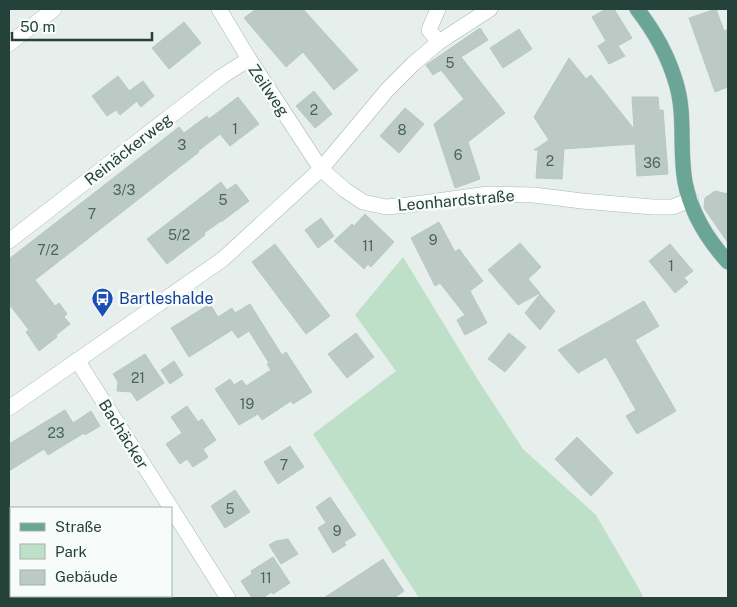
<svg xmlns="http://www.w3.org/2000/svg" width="737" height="607" viewBox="0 0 737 607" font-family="'Public Sans',sans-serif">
<rect width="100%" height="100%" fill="#e6efeb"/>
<polygon fill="#bfe0c8" points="403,257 478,380 523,449 596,515 642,594 643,598 419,598 313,434 396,371 355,315"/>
<g fill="#bbcac4" stroke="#b8c9c2">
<polygon points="256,9 303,9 358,70 334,90 303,52 286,67 244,18"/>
<polygon points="606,9 614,9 632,38 618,46 625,56 609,64 598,46 606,41 592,17"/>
<polygon points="716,9 724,31 728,29 728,87 715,92 689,18"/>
<polygon points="184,22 201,43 169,69 152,48"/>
<polygon points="480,28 488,40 461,57 505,113 468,142 480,179 455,188 434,124 464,99 441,70 433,75 426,65"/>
<polygon points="519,29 532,49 503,68 490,48"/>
<polygon points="569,58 586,79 591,75 634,129 632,97 658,97 659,110 663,110 668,174 637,176 635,144 564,149 562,179 536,178 538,150 534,150 549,140 534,117"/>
<polygon points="118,76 137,101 120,115 116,110 107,116 92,96"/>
<polygon points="143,81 154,96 141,107 129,91"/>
<polygon points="314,91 332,114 315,128 296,106"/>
<polygon points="238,97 259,124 230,146 220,134 198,151 199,152 35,280 55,306 59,303 67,314 64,317 70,324 56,335 57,337 39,351 26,332 29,330 9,304 9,259 179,127 184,133 207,116 209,119"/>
<polygon points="405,108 424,124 399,153 380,136"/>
<polygon points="221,182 227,190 236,184 249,201 221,222 221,221 204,233 205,235 167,264 147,239"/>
<polygon points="715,191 728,194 728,243 704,208 705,198"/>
<polygon points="365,214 394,242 371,267 368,264 364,269 334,241 352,224 354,226"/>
<polygon points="321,218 334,236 318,248 305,230"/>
<polygon points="439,222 455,252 459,249 483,281 470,291 487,323 465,335 457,320 465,315 440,283 435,286 411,238"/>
<polygon points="520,243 541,267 528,279 540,293 518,305 488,270"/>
<polygon points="275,244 330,316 306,334 252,262"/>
<polygon points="670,244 693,271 684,278 688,282 675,293 649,261"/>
<polygon points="540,294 555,311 540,330 525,313"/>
<polygon points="644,301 659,326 635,340 676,411 637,434 626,416 636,410 606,357 578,373 558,350"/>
<polygon points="210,304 218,317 232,308 235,313 250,304 282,355 286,352 312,392 293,404 291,401 262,420 258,414 239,425 215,389 230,379 234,385 242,380 246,386 271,370 267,364 269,363 249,331 238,338 232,330 189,357 171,328"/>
<polygon points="356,333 374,357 347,378 328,354"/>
<polygon points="509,333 526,347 505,372 488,359"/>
<polygon points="145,354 164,383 137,401 131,392 117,391 118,382 113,374"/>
<polygon points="174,361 183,375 170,384 161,370"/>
<polygon points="187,406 198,422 202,419 216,440 203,449 208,457 193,467 187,459 180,464 166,444 182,433 171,417"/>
<polygon points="65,410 73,423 91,411 100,426 85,435 84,433 48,455 44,449 9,471 9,444"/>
<polygon points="577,437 613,473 591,496 555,459"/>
<polygon points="290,446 304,467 278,484 264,462"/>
<polygon points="235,490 250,512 225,528 211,506"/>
<polygon points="330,497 356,535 344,542 346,545 333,553 318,528 326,523 316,507"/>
<polygon points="288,539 298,554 281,564 269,545 276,541"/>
<polygon points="273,557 290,583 273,594 272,592 262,598 252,598 241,581 252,574 251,571"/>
<polygon points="383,559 404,591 394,598 324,598"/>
</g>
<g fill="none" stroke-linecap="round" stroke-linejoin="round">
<defs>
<g id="minor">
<polyline points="219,9 249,59 321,169 345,190 363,202 386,207 408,205 488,194 534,195 582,201 653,207 672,207 691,200"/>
<polyline points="438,9 429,30 439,42"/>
<polyline points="9,44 54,9"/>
<polyline points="9,241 221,77 249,59"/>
<polyline points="77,360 171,508"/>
<polyline points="9,408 223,259 321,169 388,89 413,64 439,42 490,9"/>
<polyline points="171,508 228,598"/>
</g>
<path id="major" d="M637 9C655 32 668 55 676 83 686 115 679 149 685 182 691 213 707 239 728 262"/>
</defs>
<use href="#minor" stroke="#a8b8b2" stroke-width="16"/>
<use href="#major" stroke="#c2cac8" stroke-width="16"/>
<use href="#minor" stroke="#fff" stroke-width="15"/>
<use href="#major" stroke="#6aa596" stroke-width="15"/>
</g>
<defs>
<symbol id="bus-pin" viewBox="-11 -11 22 30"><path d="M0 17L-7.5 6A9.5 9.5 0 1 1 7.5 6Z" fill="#1a4fb4" stroke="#f7fbf9"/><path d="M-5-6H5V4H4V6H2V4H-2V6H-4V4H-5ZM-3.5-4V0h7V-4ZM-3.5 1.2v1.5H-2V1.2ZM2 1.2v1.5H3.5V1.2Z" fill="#fff"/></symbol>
</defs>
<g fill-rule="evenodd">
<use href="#bus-pin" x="90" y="286" width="25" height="34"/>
</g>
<g text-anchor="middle" stroke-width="5" stroke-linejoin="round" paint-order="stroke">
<g font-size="14" fill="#4a645c">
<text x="450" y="68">5</text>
<text x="314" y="115">2</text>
<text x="235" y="134">1</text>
<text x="402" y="135">8</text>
<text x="182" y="150">3</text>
<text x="458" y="160">6</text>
<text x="550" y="166">2</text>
<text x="652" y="168">36</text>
<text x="124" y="195">3/3</text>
<text x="223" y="205">5</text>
<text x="92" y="219">7</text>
<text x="179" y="240">5/2</text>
<text x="433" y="245">9</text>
<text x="368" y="251">11</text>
<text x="48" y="255">7/2</text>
<text x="671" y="271">1</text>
<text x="138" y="383">21</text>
<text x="247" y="409">19</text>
<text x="56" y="438">23</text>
<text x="284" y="470">7</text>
<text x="230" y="514">5</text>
<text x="337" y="536">9</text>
<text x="266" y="583">11</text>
</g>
<g font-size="16" fill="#24423a" stroke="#f7fbf9">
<text transform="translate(269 90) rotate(56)" y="6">Zeilweg</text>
<text transform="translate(128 149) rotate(-38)" y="6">Reinäckerweg</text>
<text transform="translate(456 200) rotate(-5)" y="6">Leonhardstraße</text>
<text transform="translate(124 434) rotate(58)" y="6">Bachäcker</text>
</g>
<g font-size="16" fill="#164399" stroke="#f7fbf9" text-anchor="start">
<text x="119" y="304">Bartleshalde</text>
</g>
</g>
<rect width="737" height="607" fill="none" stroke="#24423a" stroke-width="20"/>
<rect x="10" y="507" width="162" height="90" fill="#f7fbf9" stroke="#a3b1ad"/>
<rect x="20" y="523" width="25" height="8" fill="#6aa596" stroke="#a3b1ad"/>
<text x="55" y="532" font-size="15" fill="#24423a">Straße</text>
<rect x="20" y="544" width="25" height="15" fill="#bfe0c8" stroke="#a3b1ad"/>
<text x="55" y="557" font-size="15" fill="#24423a">Park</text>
<rect x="20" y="570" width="25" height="15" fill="#bbcac4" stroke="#a3b1ad"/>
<text x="55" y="582" font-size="15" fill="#24423a">Gebäude</text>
<path d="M12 32v8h140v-8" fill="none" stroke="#24423a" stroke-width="2.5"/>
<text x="20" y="32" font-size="15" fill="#24423a" stroke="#f7fbf9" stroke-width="4" paint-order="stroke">50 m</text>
</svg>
